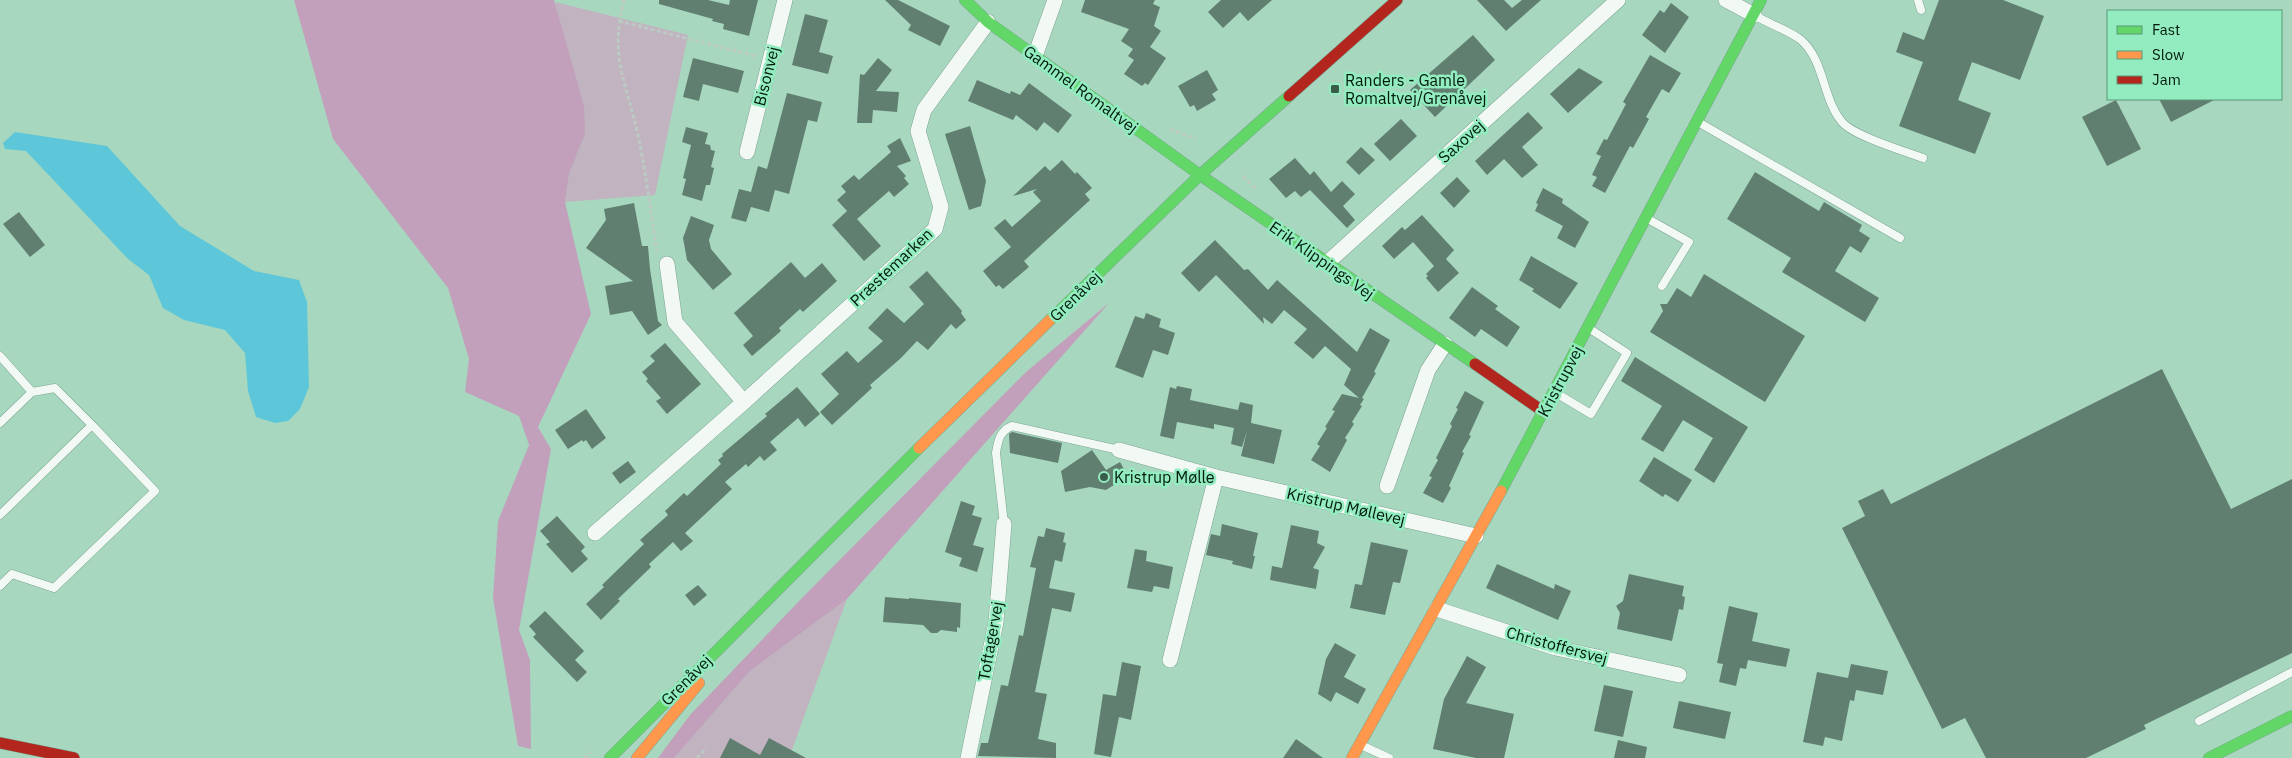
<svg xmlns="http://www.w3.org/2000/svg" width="2292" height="758" viewBox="0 0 2292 758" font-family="'IBM Plex Sans',sans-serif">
<rect width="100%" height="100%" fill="#a7d8bf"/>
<g fill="#c1b3bf">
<polygon points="555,2 688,35 655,195 565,202 569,174 585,134"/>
<polygon points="847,599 789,758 674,758 749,672"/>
</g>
<g fill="#c2a0bb">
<polygon points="294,0 554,0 584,106 585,134 569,174 565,202 591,314 538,427 551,449 519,630 530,660 531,749 518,746 493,598 498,521 529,445 519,416 465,392 469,359 448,288 333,139"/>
<polygon points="1109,303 847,599 749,672 674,758 658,758 690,715 800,600 1027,371"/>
</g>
<polygon fill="#5dc6d8" points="15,132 107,146 180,226 254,271 299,280 307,302 309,387 300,409 288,421 275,423 256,417 248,391 245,353 225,330 184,320 163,308 149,275 128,259 26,151 5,149 3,143"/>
<g fill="#617f70">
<polygon points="659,0 708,0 729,5 730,0 758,0 749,36 723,29 724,24 712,21 713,19 659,4"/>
<polygon points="885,0 898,0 950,26 940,46 908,30 911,25"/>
<polygon points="1085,0 1155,0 1153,4 1160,7 1154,26 1161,31 1150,47 1166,58 1148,85 1145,83 1142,86 1124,74 1134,60 1128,56 1133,49 1121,41 1129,29 1081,12"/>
<polygon points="1221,0 1272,0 1248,21 1240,12 1223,28 1208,12"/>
<polygon points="1477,0 1504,0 1512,8 1522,0 1541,0 1506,31"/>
<polygon points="1939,0 2003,0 2044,16 2020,80 1972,62 1958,100 1991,113 1975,154 1899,126 1923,62 1896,52 1903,32 1924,40"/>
<polygon points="1671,3 1689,17 1665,53 1642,35 1660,10 1664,13"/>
<polygon points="805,14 828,20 819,52 833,56 828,74 792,65"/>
<polygon points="1473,35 1495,60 1435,117 1410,90"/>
<polygon points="1650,55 1681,73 1669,93 1662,89 1646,117 1649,119 1633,148 1630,146 1605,193 1592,186 1597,177 1592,175 1601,156 1596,154 1604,139 1607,140 1626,104 1623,102"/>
<polygon points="693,58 744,71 738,93 703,84 699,101 683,97"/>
<polygon points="878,58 892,70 876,91 899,92 897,112 873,110 872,123 857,123 860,74 864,75"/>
<polygon points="1579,68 1603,82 1568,113 1550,94"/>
<polygon points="1207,70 1218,90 1212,94 1216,100 1197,111 1194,105 1190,107 1178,86"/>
<polygon points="977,80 1010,94 1011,91 1020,95 1029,83 1072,115 1058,133 1044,122 1037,131 1016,115 1013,120 968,101"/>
<polygon points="787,93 822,102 817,122 808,120 789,194 775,190 769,212 751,207 746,222 731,218 739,189 751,192 758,166 767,169"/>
<polygon points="2159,99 2216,99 2171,122"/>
<polygon points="2116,100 2141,149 2107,166 2082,117"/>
<polygon points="1528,112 1543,128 1522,147 1538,165 1522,178 1504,159 1487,175 1475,161"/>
<polygon points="1401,119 1417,136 1390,161 1374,144"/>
<polygon points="970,126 986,181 981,206 969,210 945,134"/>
<polygon points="686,127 708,133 705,144 710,145 711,150 715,151 711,167 714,168 710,185 706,185 702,201 682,195 686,179 683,178 691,145 682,142"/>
<polygon points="900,138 911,161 897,166 906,176 904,178 909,184 894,197 889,191 857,219 881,246 864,261 832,225 847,211 837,200 846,192 841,186 854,175 859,180 891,152 887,146"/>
<polygon points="1361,147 1375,160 1359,175 1346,162"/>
<polygon points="1295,158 1310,175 1314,171 1331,192 1342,181 1355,194 1343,206 1355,220 1347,228 1310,190 1301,197 1295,191 1286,198 1269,179"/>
<polygon points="1062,160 1075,174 1077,172 1092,188 1085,194 1090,200 1024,261 1029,267 1003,289 999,285 996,287 983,271 1011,247 994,228 1005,219 1012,227 1041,201 1033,192 1037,189 1013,196 1045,166 1050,171"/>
<polygon points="1755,172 1819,211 1824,202 1862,225 1859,231 1870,238 1861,253 1850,246 1835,271 1879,298 1865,322 1782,272 1791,258 1727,219"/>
<polygon points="1457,177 1470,191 1454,208 1440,193"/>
<polygon points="1543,188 1563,199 1562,203 1589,222 1575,248 1557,238 1563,226 1535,211 1538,204 1536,203"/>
<polygon points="634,203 642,246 648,246 650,269 658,321 662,325 648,335 632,311 610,315 605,286 633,281 586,248 606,220 604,209"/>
<polygon points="19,212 45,245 30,257 3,224"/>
<polygon points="1422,215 1454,250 1446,259 1459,273 1438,292 1426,278 1428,276 1426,274 1434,266 1413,242 1394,259 1382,246 1402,227 1405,230"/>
<polygon points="691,216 714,225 709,240 711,249 732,274 713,290 687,260 683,238"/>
<polygon points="1215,240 1244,270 1248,269 1268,290 1277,280 1357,352 1370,328 1390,340 1374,372 1376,373 1362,398 1364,399 1360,405 1362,406 1352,422 1354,424 1345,438 1347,440 1330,472 1311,460 1320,446 1317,444 1327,428 1325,427 1335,411 1332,410 1342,394 1359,398 1344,385 1351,369 1325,346 1313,359 1294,343 1307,329 1284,310 1272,324 1263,317 1264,324 1216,275 1199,292 1181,273"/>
<polygon points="1531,256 1578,283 1560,309 1532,291 1534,289 1519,280"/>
<polygon points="791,262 805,278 822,263 837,281 803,312 800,309 779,328 781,331 752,356 743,345 753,336 734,313"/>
<polygon points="927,271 962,311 961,313 966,320 956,329 951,324 928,350 917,341 901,358 870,385 872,388 832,425 820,412 839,394 821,374 847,351 858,363 883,341 868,328 887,308 904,323 924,304 909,287"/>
<polygon points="1704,274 1805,336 1765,402 1650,332 1663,311 1660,304 1667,304 1677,288 1691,297"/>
<polygon points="1472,287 1498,306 1495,309 1520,327 1507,347 1481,329 1475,337 1449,318"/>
<polygon points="1146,313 1161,319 1159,327 1175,333 1168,355 1153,350 1143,378 1115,367 1135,316 1144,319"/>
<polygon points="665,343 701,384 667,414 656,401 661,398 646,381 648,379 642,372 655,361 650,356"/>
<polygon points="1635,357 1748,427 1714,483 1694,470 1713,438 1683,420 1663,452 1641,439 1662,406 1621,381"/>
<polygon points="2162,369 2231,509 2292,479 2292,653 2144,725 2146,729 2086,758 1986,758 1965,718 1942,729 1842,528 1865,516 1858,501 1883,489 1891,504"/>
<polygon points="1177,386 1192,389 1190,400 1238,410 1240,402 1253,405 1251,423 1282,430 1274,464 1241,456 1247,431 1242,447 1231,444 1234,428 1214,424 1214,429 1177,422 1174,439 1160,436 1170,387 1176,389"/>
<polygon points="797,387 820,414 805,427 798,418 770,442 777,450 764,461 760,456 748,467 746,464 725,482 732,489 685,533 693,541 681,551 673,542 649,564 651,567 618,599 620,601 601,620 586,604 604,587 602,585 644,544 640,540 668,515 665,511 684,493 687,496 721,464 718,460 723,456 722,454 767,416 765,414"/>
<polygon points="1465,391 1484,402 1469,435 1471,436 1462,452 1464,453 1449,486 1451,488 1443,503 1423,493 1432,477 1429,476 1438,460 1436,458 1452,426 1450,424 1458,409 1456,408"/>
<polygon points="586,409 606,438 592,449 586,440 583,442 582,440 568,449 555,430"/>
<polygon points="1012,432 1062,443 1058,463 1010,453 1009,434"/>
<polygon points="1092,450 1106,470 1120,462 1128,476 1106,490 1090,487 1065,492 1061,471"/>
<polygon points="1654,457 1692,480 1678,502 1665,494 1663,497 1639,481"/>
<polygon points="628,461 636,472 620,484 612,473"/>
<polygon points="961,501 975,506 972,515 982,518 973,545 984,548 977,572 959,566 962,558 945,552"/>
<polygon points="557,516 585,547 581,551 588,559 572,573 546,544 550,542 540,531"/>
<polygon points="1222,524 1258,533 1253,556 1255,556 1252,569 1232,564 1233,561 1206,555 1211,534 1220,536"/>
<polygon points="1291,525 1319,531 1317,543 1325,547 1313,568 1319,570 1316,589 1270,580 1272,566 1282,568"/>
<polygon points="1046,528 1065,533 1063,542 1066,543 1062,562 1055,560 1049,588 1075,593 1071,612 1052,608 1035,692 1047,694 1038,739 1056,743 1056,758 978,756 981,743 988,743 1001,685 1008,686 1019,635 1023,636 1036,568 1030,567 1038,536 1044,537"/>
<polygon points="1371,542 1408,550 1400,583 1393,582 1385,615 1350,608 1355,584 1362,585"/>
<polygon points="1135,549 1147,551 1146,561 1173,567 1169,589 1154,586 1152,592 1127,588"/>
<polygon points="1497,564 1554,589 1555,584 1571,591 1558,620 1486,588"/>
<polygon points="1629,574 1684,586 1682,596 1685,597 1683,610 1679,609 1672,641 1617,629 1620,613 1616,606 1623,601"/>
<polygon points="698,585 707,595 694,606 685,595"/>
<polygon points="885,597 909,599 909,598 961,603 960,628 957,627 957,632 941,630 937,633 931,633 923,625 883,622"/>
<polygon points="1729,606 1758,613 1752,641 1790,649 1786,667 1748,660 1746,669 1740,668 1736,686 1719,682 1723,664 1717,663"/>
<polygon points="545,611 584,651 575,660 587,672 577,682 533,637 536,634 529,626"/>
<polygon points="1335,643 1356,655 1344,677 1366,689 1358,704 1336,692 1331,702 1318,694 1326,659"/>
<polygon points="1467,656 1486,667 1466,703 1514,714 1504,758 1476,758 1433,749 1444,699"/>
<polygon points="1122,662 1141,666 1131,720 1119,717 1111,757 1094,754 1103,694 1116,696"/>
<polygon points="1851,664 1888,671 1883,695 1856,690 1854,701 1850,700 1842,741 1825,737 1823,746 1803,742 1817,672 1848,678"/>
<polygon points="1604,685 1633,691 1623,737 1594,731"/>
<polygon points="1679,701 1731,712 1725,739 1673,728"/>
<polygon points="730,738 760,755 769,738 806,758 720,758"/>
<polygon points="1296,739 1323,758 1283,758"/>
<polygon points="1618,740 1647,747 1645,758 1614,758"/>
</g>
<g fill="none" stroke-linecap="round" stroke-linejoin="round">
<defs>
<g id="lane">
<polyline points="1918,0 1921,10"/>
<path d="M1754 15C1767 23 1790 31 1801 40 1825 61 1822 98 1842 122 1854 136 1904 151 1923 158"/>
<polyline points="1698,122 1900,238"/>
<polyline points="1648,219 1689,242 1662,286"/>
<polyline points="0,356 32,392 0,423"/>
<polyline points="32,392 55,388 92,425"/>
<polyline points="1556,393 1591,414 1627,353 1590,329"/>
<polyline points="0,515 92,425 155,491 54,588 12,574 0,586"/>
<path d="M1004 524 996 453C998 440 1000 431 1012 426L1119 450"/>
<polyline points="2199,721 2292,672"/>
<polyline points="1363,746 1389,758"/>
</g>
<g id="street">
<polyline points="1726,0 1754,15"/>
<polyline points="1035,56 1055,0"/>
<polyline points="747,152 785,0"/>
<polyline points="1327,263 1618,0"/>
<polyline points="667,264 675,322 744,402"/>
<polyline points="1119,450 1216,477 1476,536"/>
<polyline points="1387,486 1428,370 1445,344"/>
<polyline points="595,533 744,402 935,229 941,207 918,131 924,110 988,22"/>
<polyline points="1437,609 1556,648 1679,675"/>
<polyline points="1170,660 1216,477"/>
<polyline points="968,758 996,622 1004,524"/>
</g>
<g id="fast">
<polyline points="965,0 988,22 1200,175 1475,364"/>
<polyline points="1050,320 1200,175 1289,96"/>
<polyline points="1501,491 1761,0"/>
<polyline points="610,758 919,448"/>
<polyline points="2209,758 2292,716"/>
</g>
<g id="slow">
<polyline points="919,448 1050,320"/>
<polyline points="637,758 699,683"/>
<polyline points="1352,758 1501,491"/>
</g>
<g id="jam">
<polyline points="1289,96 1397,0"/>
<polyline points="1475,364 1544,412"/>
<polyline points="0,743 74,758"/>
</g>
</defs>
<use href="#lane" stroke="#7da491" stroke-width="9"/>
<use href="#street" stroke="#7da491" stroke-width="16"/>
<use href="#fast" stroke="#7da491" stroke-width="12"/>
<use href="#slow" stroke="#7da491" stroke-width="12"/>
<use href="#jam" stroke="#7da491" stroke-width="12"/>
<g stroke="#bccac3" stroke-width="3" stroke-dasharray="4 2.5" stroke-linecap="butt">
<path d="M624 0C609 58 626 80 638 135 646 173 651 213 657 252"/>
<polyline points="619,21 756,56"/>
<polyline points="1170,129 1196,139"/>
<polyline points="1243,176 1255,188"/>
<polyline points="585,758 591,752"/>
<polyline points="697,758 706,748"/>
</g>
<use href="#lane" stroke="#f2f9f5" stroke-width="8"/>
<use href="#street" stroke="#f2f9f5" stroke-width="15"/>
<use href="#fast" stroke="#63d668" stroke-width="11"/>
<use href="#slow" stroke="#ff974d" stroke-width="11"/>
<use href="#jam" stroke="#b3261e" stroke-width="11"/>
</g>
<g fill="#3a5c4b" stroke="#93ecbf" stroke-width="2">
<rect x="1330" y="84" width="10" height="10" rx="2.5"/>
<circle cx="1104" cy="477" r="5"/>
</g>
<g text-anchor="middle" stroke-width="5" stroke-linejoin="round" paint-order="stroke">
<g font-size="16" fill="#001a0d" stroke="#93ecbf">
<text transform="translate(766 76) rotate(-76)" y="6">Bisonvej</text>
<text transform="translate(1081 89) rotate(36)" y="6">Gammel Romaltvej</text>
<text transform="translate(1461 141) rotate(-42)" y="6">Saxovej</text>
<text transform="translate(1322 260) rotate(35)" y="6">Erik Klippings Vej</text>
<text transform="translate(891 267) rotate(-43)" y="6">Præstemarken</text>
<text transform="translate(1075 296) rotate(-44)" y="6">Grenåvej</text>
<text transform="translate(1560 381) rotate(-62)" y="6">Kristrupvej</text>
<text transform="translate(1346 506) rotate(13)" y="6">Kristrup Møllevej</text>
<text transform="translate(990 641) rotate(-80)" y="6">Toftagervej</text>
<text transform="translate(1557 645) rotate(15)" y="6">Christoffersvej</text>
<text transform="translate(686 680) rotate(-45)" y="6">Grenåvej</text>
</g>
<g font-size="16" fill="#001a0d" stroke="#93ecbf" text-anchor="start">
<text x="1345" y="86">Randers - Gamle<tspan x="1345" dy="18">Romaltvej/Grenåvej</tspan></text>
<text x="1114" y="483">Kristrup Mølle</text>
</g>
</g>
<rect x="2107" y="10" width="175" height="90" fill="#93ecbf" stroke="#589878"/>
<rect x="2117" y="26" width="25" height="8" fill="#63d668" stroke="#589878"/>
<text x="2152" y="35" font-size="15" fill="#001a0d">Fast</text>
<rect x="2117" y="51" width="25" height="8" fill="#ff974d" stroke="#589878"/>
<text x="2152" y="60" font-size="15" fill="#001a0d">Slow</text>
<rect x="2117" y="76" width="25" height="8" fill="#b3261e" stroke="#589878"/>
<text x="2152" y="85" font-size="15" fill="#001a0d">Jam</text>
</svg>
